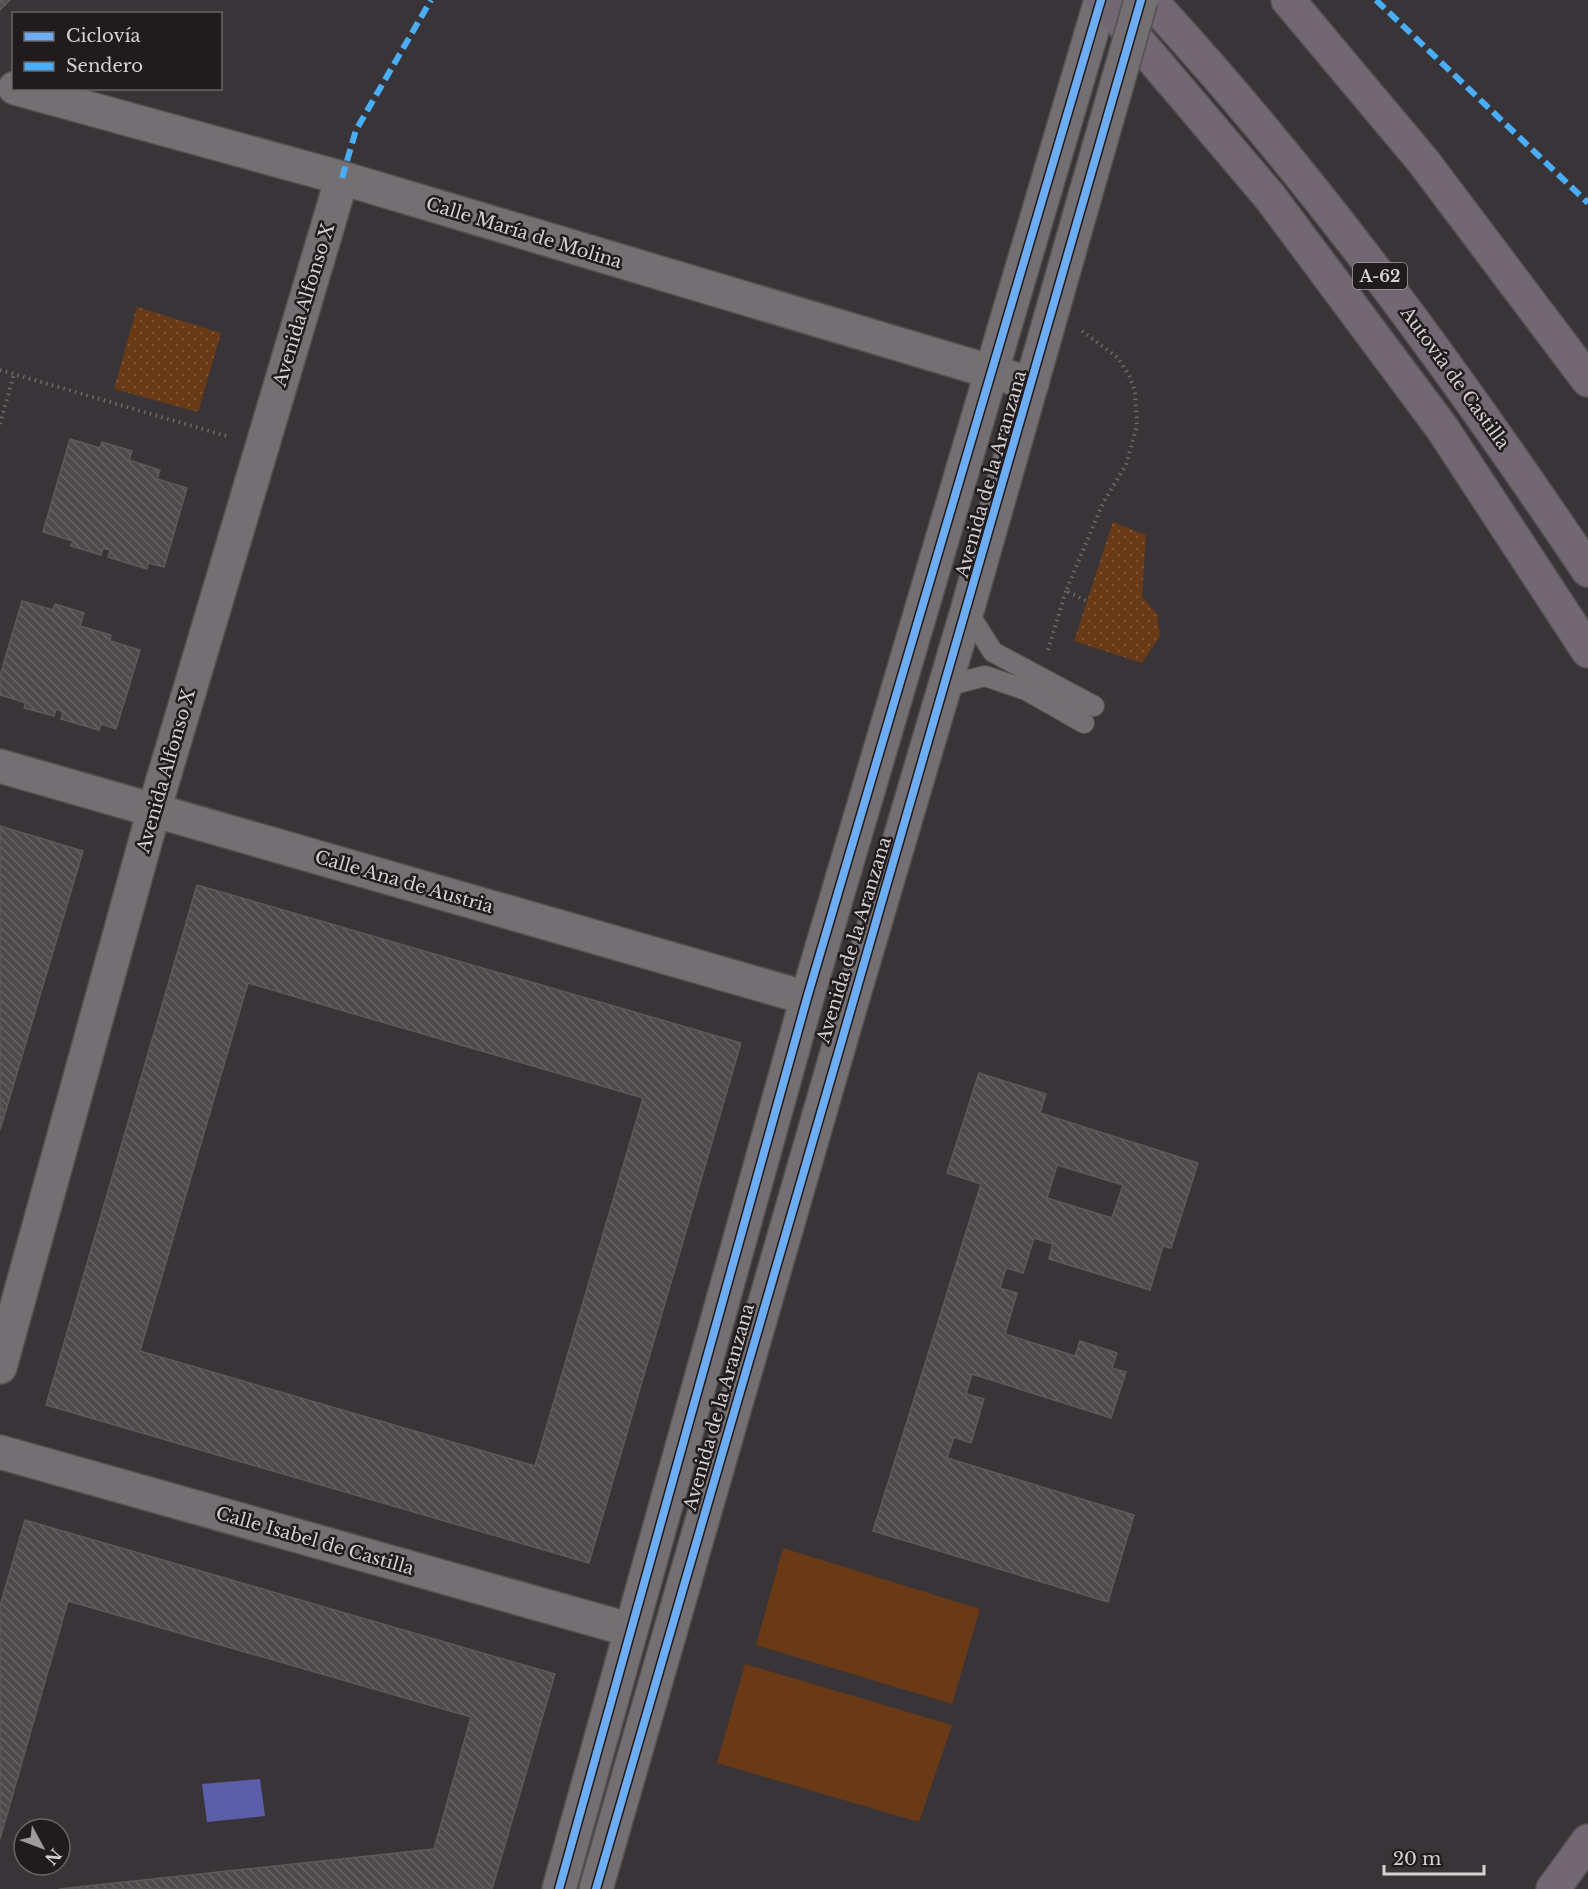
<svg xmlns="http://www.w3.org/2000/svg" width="1588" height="1889" viewBox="0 0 1588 1889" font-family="'Libre Baskerville',serif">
<defs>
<pattern id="park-dots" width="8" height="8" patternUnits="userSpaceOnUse" patternTransform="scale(1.5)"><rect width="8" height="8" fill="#6a3915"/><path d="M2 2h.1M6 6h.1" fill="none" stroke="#7f5536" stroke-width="1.8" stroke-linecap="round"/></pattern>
<pattern id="building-back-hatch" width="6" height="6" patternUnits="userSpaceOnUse" patternTransform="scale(1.5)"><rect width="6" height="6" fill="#4e4a4b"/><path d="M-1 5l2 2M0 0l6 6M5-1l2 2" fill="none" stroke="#676364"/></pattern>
</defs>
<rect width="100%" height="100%" fill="#393437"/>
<g fill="#6a3915">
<polygon points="783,1548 980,1609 952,1704 756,1645"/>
<polygon points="745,1664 952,1725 919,1822 717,1763"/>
</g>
<g fill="url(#park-dots)">
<polygon points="137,307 221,333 198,412 114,389"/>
<polygon points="1113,522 1146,535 1142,597 1157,614 1160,636 1142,663 1074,641"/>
</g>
<polygon fill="#5c5ea9" points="260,1779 265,1816 207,1822 202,1784"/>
<g fill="url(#building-back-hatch)" stroke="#5e595a" stroke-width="1.5" fill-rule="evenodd">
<polygon points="0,0 10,0 0,10"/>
<polygon points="70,439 100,448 102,442 132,451 129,460 160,470 157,479 187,488 164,567 148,563 147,569 108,557 110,550 103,548 101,555 71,546 73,541 43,532"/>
<polygon points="22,601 53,610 55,604 84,613 80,626 111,635 110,641 140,650 116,729 101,724 99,730 61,719 63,712 56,709 54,716 24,708 26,703 0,695 0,676"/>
<polygon points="0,826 83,851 0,1130"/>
<path d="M197 885 741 1043 589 1563 46 1405ZM248 983 643 1098 535 1466 140 1351Z"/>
<path d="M979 1073 1046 1094 1040 1113 1198 1163 1171 1248 1163 1246 1150 1290 1049 1259 1053 1244 1034 1238 1023 1273 1006 1268 1000 1288 1017 1293 1005 1334 1075 1356 1080 1341 1117 1353 1112 1368 1126 1372 1111 1418 972 1374 966 1394 984 1399 971 1443 954 1437 947 1458 1134 1515 1108 1602 873 1531 981 1184 947 1173ZM1057 1165 1123 1185 1112 1218 1047 1198Z"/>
<polygon points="25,1520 555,1674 492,1889 59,1889 434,1849 471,1717 68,1601 0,1839 0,1606"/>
</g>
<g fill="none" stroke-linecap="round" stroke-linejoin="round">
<defs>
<g id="service">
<polyline points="967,611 993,652 1094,706"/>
<polyline points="946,686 985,676 1026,690 1084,723"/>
</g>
<g id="minor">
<polyline points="15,88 342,178 1032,384"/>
<polyline points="0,766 807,998"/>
<polyline points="0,1367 154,810 342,178"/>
<polyline points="0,1452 631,1630"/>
</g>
<g id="tertiary">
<polyline points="559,1889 807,998 1101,0"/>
<polyline points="596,1889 849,1011 967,611 1079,217"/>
</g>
<g id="motorway">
<polyline points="1103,0 1270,197 1442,428 1588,651"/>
<path d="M1150 0C1313 177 1454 371 1588 570"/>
<polyline points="1288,0 1423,161 1588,380"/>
<polyline points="1553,1889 1588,1841"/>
</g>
</defs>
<use href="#service" stroke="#555052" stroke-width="22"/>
<use href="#minor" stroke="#555052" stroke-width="36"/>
<use href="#tertiary" stroke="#555052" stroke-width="36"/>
<use href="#motorway" stroke="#555052" stroke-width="36"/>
<g stroke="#6d6a6c" stroke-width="4" stroke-dasharray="1.5 4.5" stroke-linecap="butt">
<polyline points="1082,331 1118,358 1129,375 1135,391 1137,426 1126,465 1103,503 1066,591 1087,601"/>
<polyline points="0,370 230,437"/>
<polyline points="0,424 14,374"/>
<polyline points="1048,650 1066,591"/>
</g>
<use href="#service" stroke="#746f72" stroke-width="20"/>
<use href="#minor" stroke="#746f72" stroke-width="33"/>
<use href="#tertiary" stroke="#746f72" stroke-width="33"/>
<use href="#motorway" stroke="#726773" stroke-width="33"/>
<defs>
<polyline id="tertiary-bridge" points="1079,217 1141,0"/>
</defs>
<use href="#tertiary-bridge" stroke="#555052" stroke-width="36" stroke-linecap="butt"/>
<use href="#tertiary-bridge" stroke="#746f72" stroke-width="33"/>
<g stroke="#49aef6" stroke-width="6" stroke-dasharray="12 6" stroke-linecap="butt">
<polyline points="1376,0 1588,203"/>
<polyline points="342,178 356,130 431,0"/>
</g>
<defs>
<g id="cycleway">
<polyline points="559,1889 807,998 1101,0"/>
<path d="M596 1889C777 1259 963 631 1141 0"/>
</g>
</defs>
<use href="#cycleway" stroke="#201b1d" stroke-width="11"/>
<use href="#cycleway" stroke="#6dadf4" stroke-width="8"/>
</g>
<g text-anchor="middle" stroke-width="5" stroke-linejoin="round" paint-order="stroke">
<rect fill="#201b1d" stroke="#a19a9d" stroke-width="1.5" x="1353" y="263" width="54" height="26" rx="4.5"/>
<g font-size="16" font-weight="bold" fill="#d8d1d4">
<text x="1380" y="282">A-62</text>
</g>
<g font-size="18" fill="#d8d1d4" stroke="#201b1d">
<text transform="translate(524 233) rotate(17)" y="6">Calle María de Molina</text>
<text transform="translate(304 305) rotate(-73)" y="6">Avenida Alfonso X</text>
<text transform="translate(1455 378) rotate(54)" y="6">Autovía de Castilla</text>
<text transform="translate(991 474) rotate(-74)" y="6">Avenida de la Aranzana</text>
<text transform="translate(166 771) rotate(-74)" y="6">Avenida Alfonso X</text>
<text transform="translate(404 882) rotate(16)" y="6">Calle Ana de Austria</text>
<text transform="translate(854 940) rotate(-73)" y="6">Avenida de la Aranzana</text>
<text transform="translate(719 1407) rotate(-74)" y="6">Avenida de la Aranzana</text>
<text transform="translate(315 1541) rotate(16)" y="6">Calle Isabel de Castilla</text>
</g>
</g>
<rect x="12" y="12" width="210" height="78" fill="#201b1d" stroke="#6a6466" stroke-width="1.5"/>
<rect x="24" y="32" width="30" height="9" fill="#6dadf4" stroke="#6a6466" stroke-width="1.5"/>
<text x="66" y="42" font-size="18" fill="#d8d1d4">Ciclovía</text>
<rect x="24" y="62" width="30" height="9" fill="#49aef6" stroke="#6a6466" stroke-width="1.5"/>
<text x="66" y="72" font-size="18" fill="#d8d1d4">Sendero</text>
<g transform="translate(42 1847) rotate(131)"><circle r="28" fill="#201b1d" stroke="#6a6466" stroke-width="1.5"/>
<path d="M0-4.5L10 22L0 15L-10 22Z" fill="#a09a9d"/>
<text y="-9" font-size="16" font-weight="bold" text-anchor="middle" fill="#d8d1d4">N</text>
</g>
<path d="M1384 1865v9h100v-9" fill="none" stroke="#d8d1d4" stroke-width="3"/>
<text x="1393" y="1865" font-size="18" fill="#d8d1d4" stroke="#201b1d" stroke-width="4.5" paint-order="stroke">20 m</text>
</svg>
